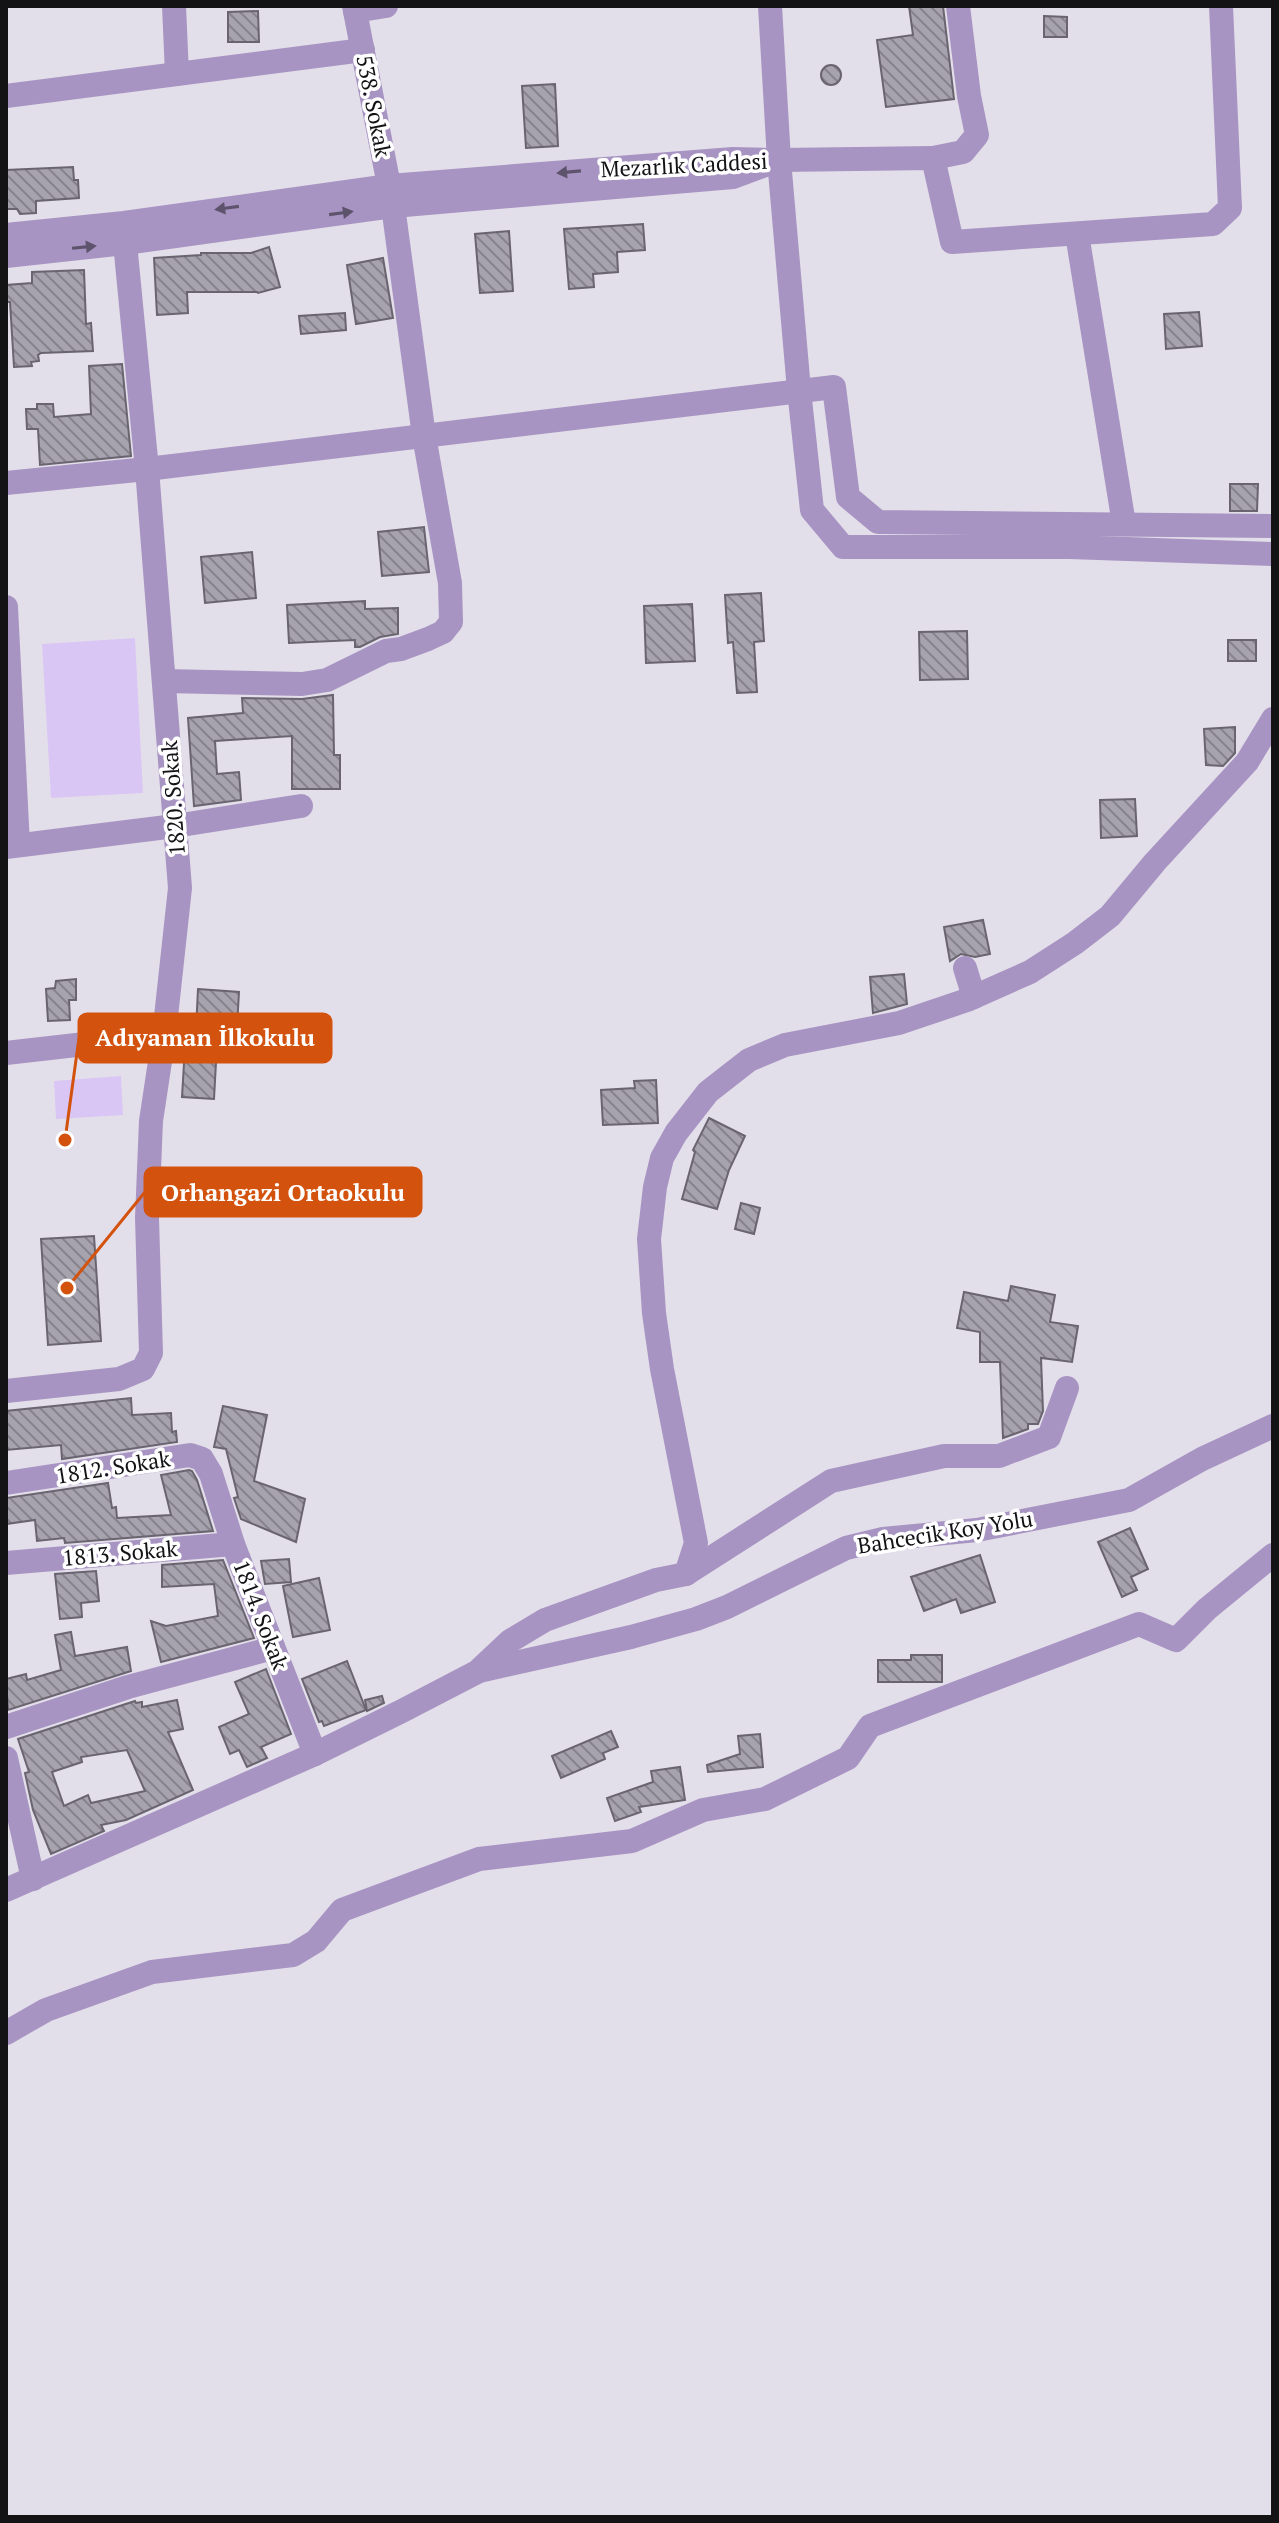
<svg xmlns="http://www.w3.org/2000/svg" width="1279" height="2523" viewBox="0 0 1279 2523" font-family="'PT Serif',serif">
<defs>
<pattern id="building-back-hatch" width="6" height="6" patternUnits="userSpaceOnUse" patternTransform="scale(2)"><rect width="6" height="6" fill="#a7a3ae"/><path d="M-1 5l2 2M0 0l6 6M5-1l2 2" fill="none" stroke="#87838c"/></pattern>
</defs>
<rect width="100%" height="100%" fill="#e3dfea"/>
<g fill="#dac6f4">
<polygon points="135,638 143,793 51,798 42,644"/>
<polygon points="121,1076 123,1115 56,1119 54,1081"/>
</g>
<g fill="url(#building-back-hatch)" stroke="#69646f" stroke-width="2" fill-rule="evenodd">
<polygon points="909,6 943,6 954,99 886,107 877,40 913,35"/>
<polygon points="258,11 259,42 228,42 228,12"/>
<polygon points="1044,16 1067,17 1067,37 1044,37"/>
<circle cx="831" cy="75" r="10"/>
<polygon points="555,84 558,146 526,148 522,86"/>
<polygon points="73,167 74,180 78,180 79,198 36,201 36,213 20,214 17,209 6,209 6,170"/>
<polygon points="643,224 645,250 617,252 618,272 593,274 594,287 569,289 564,229"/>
<polygon points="509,231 513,291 480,293 475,234"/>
<polygon points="269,247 280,287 258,293 257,292 187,292 188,313 157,315 154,258 201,255 201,253 251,253"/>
<polygon points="383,258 393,318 356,324 347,265"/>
<polygon points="84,270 86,324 91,323 93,351 41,353 38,355 39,361 31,362 32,366 14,367 10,302 6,302 6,285 32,283 32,272"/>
<polygon points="1199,312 1202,346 1166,349 1164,314"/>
<polygon points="345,313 346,330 301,334 299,316"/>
<polygon points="122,364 131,456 40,465 38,429 27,429 26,409 37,409 37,404 53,404 54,417 91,414 89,366"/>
<polygon points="1230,484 1258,484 1257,511 1230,511"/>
<polygon points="424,527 429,572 382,576 378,532"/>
<polygon points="252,552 256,598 205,603 201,557"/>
<polygon points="761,593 764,641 754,642 757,692 737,693 733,642 728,643 725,595"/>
<polygon points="365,601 365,609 398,608 398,634 380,637 360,647 355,647 355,640 289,643 287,605"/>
<polygon points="692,604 695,661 646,663 644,606"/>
<polygon points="967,631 968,679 920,680 919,632"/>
<rect x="1228" y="640" width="28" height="21"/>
<polygon points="333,695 334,755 340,755 340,789 292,789 292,736 215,741 217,774 239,772 241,800 194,806 188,718 243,713 242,698 302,699"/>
<polygon points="1235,727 1235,753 1223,766 1206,765 1204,729"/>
<polygon points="1135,799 1137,836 1101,838 1100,800"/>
<polygon points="983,920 990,954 975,957 961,954 950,961 944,927"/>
<polygon points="904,974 907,1004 873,1013 870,977"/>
<polygon points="76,979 76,1000 69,1000 70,1020 48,1021 46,989 55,988 56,981"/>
<polygon points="198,989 239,992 237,1027 218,1026 214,1099 182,1097 186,1030 196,1030"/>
<polygon points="656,1080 658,1123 603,1125 601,1090 635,1088 634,1081"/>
<polygon points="709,1118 745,1136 729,1170 717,1209 682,1199 695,1152 693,1150"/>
<polygon points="741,1203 760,1208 754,1234 735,1229"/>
<polygon points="94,1236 101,1341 48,1345 41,1239"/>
<polygon points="1011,1286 1055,1295 1050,1322 1078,1326 1072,1362 1041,1358 1043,1411 1038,1424 1028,1424 1028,1429 1003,1438 1000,1362 980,1362 980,1332 957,1328 964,1292 1008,1301"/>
<polygon points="131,1398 132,1415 171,1413 172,1432 176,1431 177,1442 62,1459 61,1445 6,1450 6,1411"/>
<polygon points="223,1406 267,1415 254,1481 305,1499 296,1542 241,1519 234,1498 238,1497 226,1449 214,1447"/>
<polygon points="189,1470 192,1471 197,1480 213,1531 65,1543 64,1538 37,1541 35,1520 6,1524 6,1498 108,1483 112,1508 116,1507 117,1518 171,1515 161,1475"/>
<polygon points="1130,1528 1148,1569 1131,1577 1137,1590 1122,1597 1098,1542"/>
<polygon points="980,1555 995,1602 961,1613 956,1599 924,1611 911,1577"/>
<polygon points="289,1559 291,1582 265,1584 261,1561"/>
<polygon points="223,1560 254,1638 161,1662 151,1621 166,1626 218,1616 214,1584 162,1587 162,1565"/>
<polygon points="96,1571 99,1601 81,1603 82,1617 60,1619 55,1574"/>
<polygon points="319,1578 330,1630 293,1637 283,1586"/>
<polygon points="71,1632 75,1656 127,1647 131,1671 8,1710 6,1679 26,1674 27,1680 61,1670 55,1635"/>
<polygon points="911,1655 942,1655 942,1682 878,1682 878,1660 911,1660"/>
<polygon points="347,1661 366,1710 324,1726 322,1721 319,1722 302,1679"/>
<polygon points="266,1669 291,1734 261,1747 267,1758 247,1767 239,1750 230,1754 219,1727 249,1714 235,1682"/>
<polygon points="382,1696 384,1703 367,1711 365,1700"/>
<path d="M177 1700 183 1729 168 1732 193 1790 126 1820 101 1825 104 1831 51 1854 33 1810 25 1773 29 1772 18 1739 135 1701 136 1703 142 1702V1707ZM127 1750 145 1791 91 1803 88 1795 64 1806 52 1772 82 1762 81 1757Z"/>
<polygon points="611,1731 618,1747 603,1753 605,1759 561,1778 552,1756"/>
<polygon points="760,1734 763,1767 708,1772 707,1765 740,1754 738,1736"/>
<polygon points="680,1767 685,1800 639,1807 641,1812 615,1821 607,1798 653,1782 651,1771"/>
</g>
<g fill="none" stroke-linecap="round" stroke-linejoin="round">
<g stroke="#a894c2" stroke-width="24">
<polyline points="174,6 177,74"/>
<polyline points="770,6 779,160 799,390 812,510 843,547 1069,547 1273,554"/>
<polyline points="355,11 386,6"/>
<polyline points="6,96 363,50"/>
<polyline points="933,158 963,152 977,135 969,96 958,6"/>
<polyline points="779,160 933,158 952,242 1213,224 1230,208 1221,6"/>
<polyline points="1077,234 1124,524"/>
<polyline points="6,235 124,223 389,186 733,159 779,160 733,177 393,206 125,243 6,256"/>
<polyline points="6,483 147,469 834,387 848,497 878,522 1273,526"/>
<polyline points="6,607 18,845"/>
<polyline points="164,681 302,684 327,680 386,651 401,649 428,639 443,632 451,622 450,583 424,436 393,206 354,6"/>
<polyline points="6,847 175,826 301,806"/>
<polyline points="965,968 974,997"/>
<polyline points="6,1053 164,1035"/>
<polyline points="6,1391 119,1379 143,1369 151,1353 147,1218 151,1121 164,1035 180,888 147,469 125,243"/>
<polyline points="6,1483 190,1455 202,1459 211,1474 233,1544 315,1754"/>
<polyline points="6,1563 233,1544"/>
<polyline points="686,1574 696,1543 662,1369 654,1313 649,1239 655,1187 662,1158 676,1133 708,1092 749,1060 785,1045 899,1023 967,1000 1030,972 1075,943 1110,916 1155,862 1247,762 1273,719"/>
<polyline points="479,1671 631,1637 696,1619 727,1607 846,1548 883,1539 977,1530 1129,1500 1202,1459 1273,1426"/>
<polyline points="6,1727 128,1687 273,1648"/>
<polyline points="6,1758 33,1879"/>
<polyline points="6,1890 315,1754 402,1711 477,1672 510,1641 545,1620 656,1580 686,1574 831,1481 944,1456 999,1456 1049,1437 1067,1388"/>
<polyline points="6,2033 46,2010 152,1972 293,1955 316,1941 342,1910 479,1859 632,1841 703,1810 765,1799 848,1758 870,1726 1139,1624 1176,1640 1207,1609 1273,1555"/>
</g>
</g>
<defs><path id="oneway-solid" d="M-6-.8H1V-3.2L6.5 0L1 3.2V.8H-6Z" transform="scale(2)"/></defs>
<g fill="#5e536c">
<use href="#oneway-solid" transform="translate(569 172) rotate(175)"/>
<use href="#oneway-solid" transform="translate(227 208) rotate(172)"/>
<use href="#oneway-solid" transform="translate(341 213) rotate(-8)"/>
<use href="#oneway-solid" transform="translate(84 247) rotate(-6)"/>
</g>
<g text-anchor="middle" stroke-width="7" stroke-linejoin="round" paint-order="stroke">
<g font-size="22" fill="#131215" stroke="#fff">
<text transform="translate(374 106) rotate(79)" y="8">538. Sokak</text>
<text transform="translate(684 165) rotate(-3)" y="8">Mezarlık Caddesi</text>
<text transform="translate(173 798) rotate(-94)" y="8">1820. Sokak</text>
<text transform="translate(113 1467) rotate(-9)" y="8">1812. Sokak</text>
<text transform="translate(945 1532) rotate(-9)" y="8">Bahcecik Koy Yolu</text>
<text transform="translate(120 1553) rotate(-5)" y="8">1813. Sokak</text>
<text transform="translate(261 1615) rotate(69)" y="8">1814. Sokak</text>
</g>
</g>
<path fill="none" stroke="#d3520d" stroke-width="3" d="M65 1140L79 1038M67 1288L145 1192"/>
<g fill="#d3520d" stroke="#fff" stroke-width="3">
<circle cx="65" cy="1140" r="8"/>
<circle cx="67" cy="1288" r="8"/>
</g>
<g fill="#d3520d" stroke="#d3520d" stroke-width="3">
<rect x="79" y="1014" width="252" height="48" rx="8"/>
<rect x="145" y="1168" width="276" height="48" rx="8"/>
</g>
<g font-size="24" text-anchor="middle" font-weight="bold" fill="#fff">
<text x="205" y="1046">Adıyaman İlkokulu</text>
<text x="283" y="1201">Orhangazi Ortaokulu</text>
</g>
<rect width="1279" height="2523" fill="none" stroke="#131215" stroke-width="16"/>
</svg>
